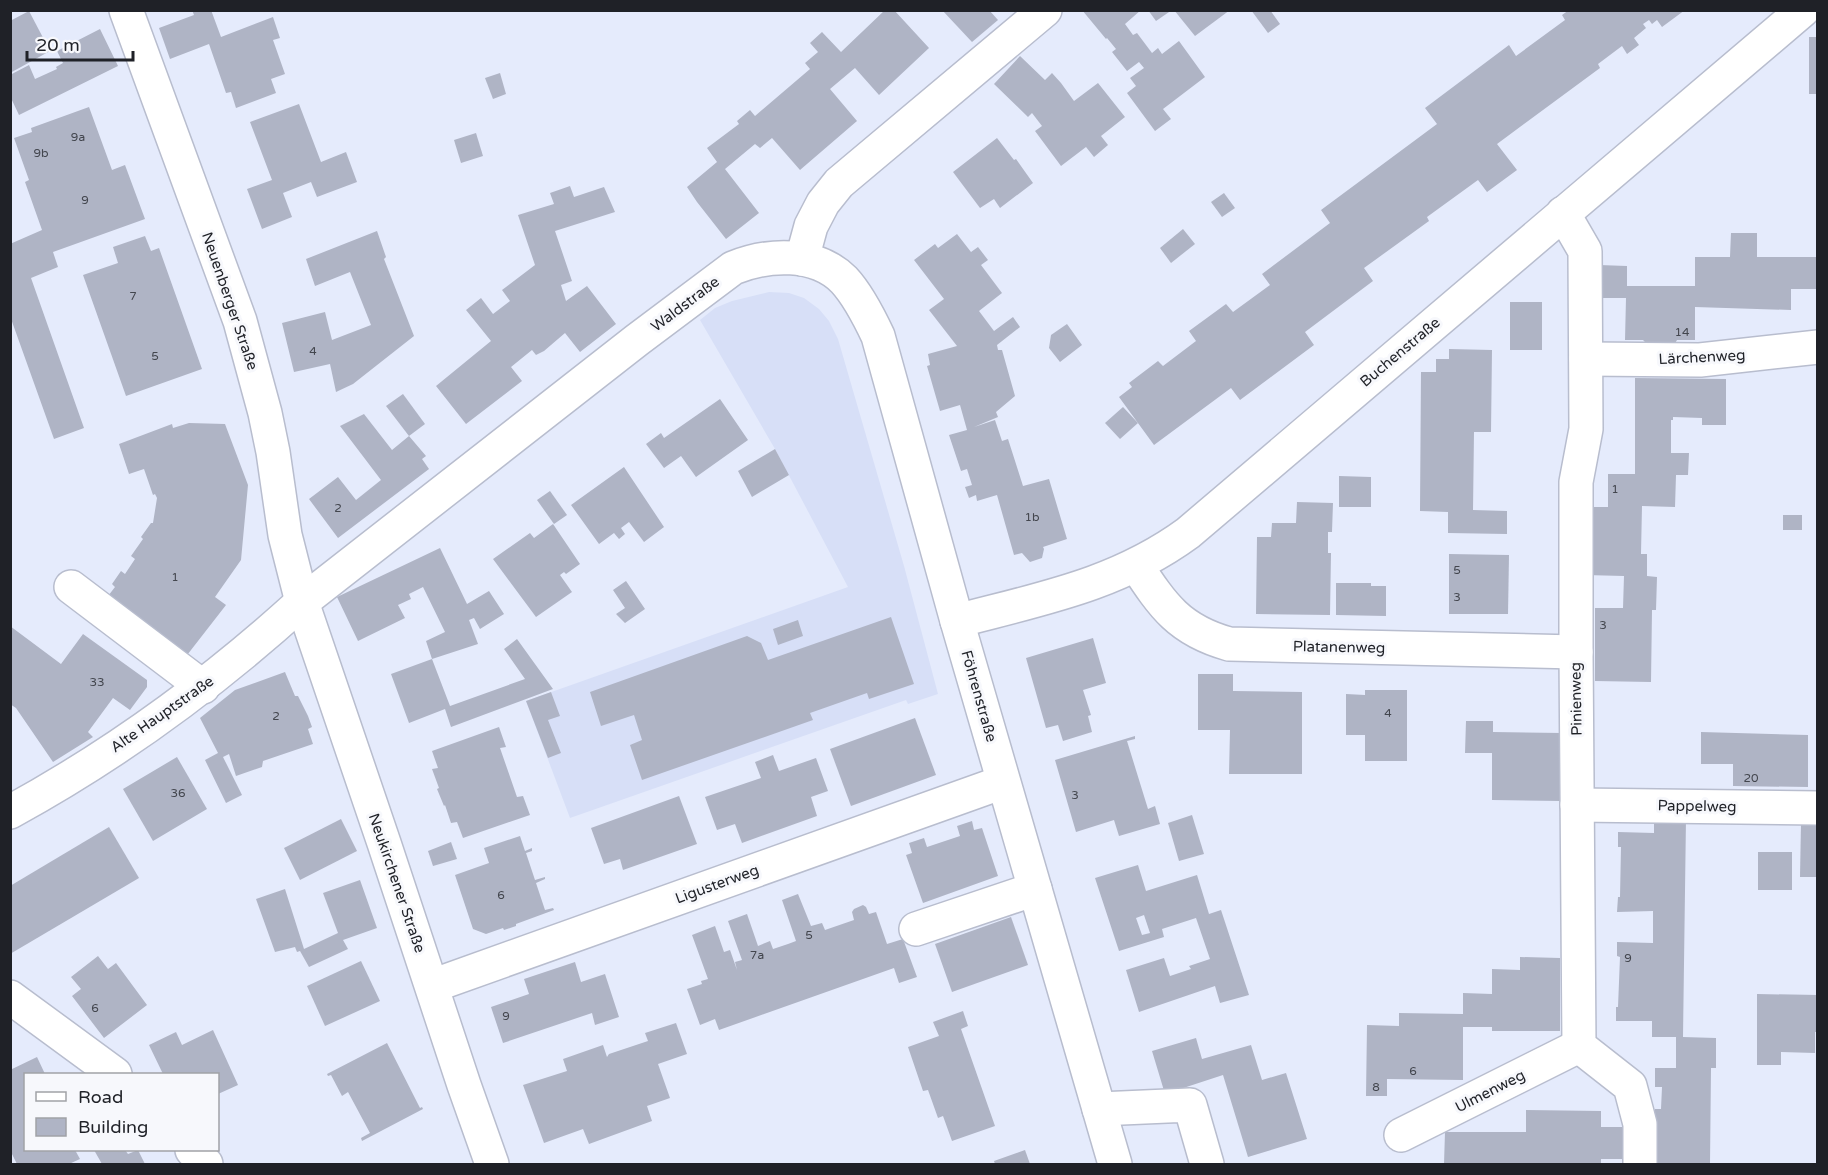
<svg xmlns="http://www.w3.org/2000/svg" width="1828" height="1175" viewBox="0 0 1828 1175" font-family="'Varela Round',sans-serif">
<rect width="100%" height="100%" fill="#e5ebfc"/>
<polygon fill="#d7dff7" points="769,292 789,293 804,298 819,309 829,321 838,339 904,566 938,694 908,704 906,700 570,818 526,701 848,587 775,449 700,320 715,308 732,301"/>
<g fill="#afb4c5" fill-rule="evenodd">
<polygon points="192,10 211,10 221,37 273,17 280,38 273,40 285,74 271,79 276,93 236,108 231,92 226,93 209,44 170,59 159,28 194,15"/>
<polygon points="885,10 894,10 929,48 879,95 855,68 830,89 857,121 800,170 772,138 760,148 755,144 725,169 759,213 726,239 697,202 687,187 717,162 707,148 739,124 737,121 750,110 755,116 810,69 805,63 818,52 810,43 822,32 841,52"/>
<polygon points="942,10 989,10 998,20 972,42"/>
<polygon points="1082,10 1141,10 1125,24 1133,35 1137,33 1152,53 1158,48 1162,54 1179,41 1205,77 1163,109 1171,119 1155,131 1127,93 1136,86 1130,78 1144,68 1139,62 1127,71 1112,52 1116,49 1107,38 1106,39"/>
<polygon points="1148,10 1172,10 1156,21"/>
<polygon points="1174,10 1230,10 1195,36"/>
<polygon points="1251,10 1270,10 1280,24 1268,33"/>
<polygon points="1569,10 1685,10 1662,27 1657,20 1652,24 1649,20 1643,24 1646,28 1634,38 1639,45 1627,54 1622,46 1598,64 1600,68 1497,144 1517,170 1487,192 1478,180 1427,217 1429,221 1364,268 1373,281 1305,332 1314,345 1240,400 1231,388 1154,445 1119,397 1132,387 1129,383 1158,361 1163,366 1196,341 1189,331 1226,304 1233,312 1270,285 1262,274 1330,223 1321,210 1437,124 1425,108 1509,45 1516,56 1565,20 1562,15"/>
<polygon points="29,11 50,51 10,73 10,21"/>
<polygon points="100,29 118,66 19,115 10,96 10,75 29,65 35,79 57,69 56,67 63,63 57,51"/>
<rect x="1809" y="37" width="9" height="57"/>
<polygon points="1020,56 1045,80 1052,73 1061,83 1074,101 1098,83 1125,117 1101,136 1108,145 1094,157 1086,147 1061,166 1035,131 1042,126 1032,113 1028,117 994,84"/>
<polygon points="500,73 506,94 493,99 485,78"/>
<polygon points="299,104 321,162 346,152 357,182 317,197 311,182 283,193 292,217 262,229 247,189 272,180 250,122"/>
<polygon points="89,107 112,170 125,165 145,219 53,252 58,267 31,278 84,428 54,439 10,316 10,244 42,230 25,182 29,180 14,138 32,132 31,128"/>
<polygon points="476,133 483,156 461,163 454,140"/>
<polygon points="997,138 1014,160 1016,159 1033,183 1000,208 994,199 980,208 953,172"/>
<polygon points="570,186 574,197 604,187 615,212 555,231 572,281 561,285 566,301 587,286 616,324 580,352 565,333 544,351 536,355 532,350 511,367 522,381 466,424 436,386 491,341 466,310 481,298 493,314 510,301 502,290 535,265 518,215 554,204 550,193"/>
<polygon points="1224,193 1235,208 1222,217 1211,202"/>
<polygon points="1183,229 1195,244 1171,263 1160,248"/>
<polygon points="377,231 386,257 384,259 414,336 353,384 336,392 330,364 294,372 282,323 325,312 332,340 371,325 350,272 315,286 306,259"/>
<polygon points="1731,233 1757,233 1757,257 1818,257 1818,289 1791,289 1791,310 1695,307 1695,340 1677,340 1674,345 1648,345 1643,340 1625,340 1626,298 1599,298 1599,265 1627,266 1627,286 1695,286 1695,257 1730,257"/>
<polygon points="957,234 971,252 978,247 988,260 981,265 1002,293 979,311 994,331 1013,317 1020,327 997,345 998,350 1002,350 1015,396 996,412 998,417 974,427 995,420 1002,441 1008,439 1023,486 1049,479 1067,539 1043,547 1044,549 1042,558 1030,562 1022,553 1014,555 997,495 977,501 976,495 969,498 965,487 972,485 967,469 961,471 949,435 967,430 960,405 940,411 927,366 930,365 928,354 957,346 929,310 944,299 914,260 935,244 938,248"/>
<polygon points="145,236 151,251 159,248 202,369 126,396 83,275 118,263 113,247"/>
<rect x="1510" y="302" width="32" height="48"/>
<polygon points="1067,324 1082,345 1060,362 1049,348 1051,335"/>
<polygon points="1449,349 1492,350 1491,432 1474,432 1473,510 1507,511 1507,534 1448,533 1448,512 1420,511 1421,372 1436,372 1436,359 1449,359"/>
<polygon points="1635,378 1726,379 1726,425 1702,425 1702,418 1673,417 1673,420 1671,420 1671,453 1689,453 1688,475 1676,475 1675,507 1642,506 1641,554 1647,554 1647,576 1657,577 1656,610 1652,610 1651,682 1595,681 1595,608 1623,608 1624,576 1585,575 1586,507 1608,507 1608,474 1635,474"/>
<polygon points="403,394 425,424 409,436 386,406"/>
<polygon points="720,399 748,440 696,477 681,456 664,468 646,444 661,433 664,438"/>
<polygon points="1123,407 1138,423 1120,439 1105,423"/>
<polygon points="364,414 392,450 409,436 426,456 422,459 429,469 338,538 309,499 338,477 356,500 381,480 340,426"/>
<polygon points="189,423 225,424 248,485 241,560 215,597 226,605 184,659 105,600 115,587 112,584 121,571 125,574 135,559 131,556 143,539 141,537 151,523 153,523 157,498 155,494 153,495 144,469 129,474 119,444 172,424 173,428"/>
<polygon points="775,449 789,475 752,497 738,471"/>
<polygon points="624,467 664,527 644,542 629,522 621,528 625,534 619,539 614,533 599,544 571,505"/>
<polygon points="1339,476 1371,477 1371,507 1339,507"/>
<polygon points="550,491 567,515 554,524 537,500"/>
<polygon points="1297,502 1333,503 1332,532 1328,532 1328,553 1331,553 1330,615 1256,614 1257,537 1271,537 1272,523 1296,523"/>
<rect x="1783" y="515" width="19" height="15"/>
<polygon points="553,524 580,564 566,574 564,572 560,575 572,592 536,617 493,559 530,533 534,538"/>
<polygon points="440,548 467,604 489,591 504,614 480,629 474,618 469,620 478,644 432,659 426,641 445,632 423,587 409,594 411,599 398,605 405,618 358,641 337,597"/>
<polygon points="1449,554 1509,555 1508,614 1449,614"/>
<polygon points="626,581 645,609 625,623 616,614 625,608 613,590"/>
<polygon points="1336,583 1371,583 1371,586 1386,586 1386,616 1336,615"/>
<polygon points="891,617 914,684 869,699 867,693 810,713 813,720 642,780 630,745 642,740 634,715 601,726 590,692 747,636 761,643 768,660"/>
<polygon points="798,620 803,636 778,645 773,629"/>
<polygon points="10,626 61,664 83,634 147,680 147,687 130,710 113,698 88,732 93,737 53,762 16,708 10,704"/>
<polygon points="1093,638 1106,683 1083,690 1091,715 1088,716 1092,732 1063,741 1058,725 1046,728 1026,658"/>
<polygon points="517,639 553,689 451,727 445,709 409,723 391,674 432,659 450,706 525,679 504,649"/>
<polygon points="285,672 295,696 298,696 308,716 312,727 308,729 313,744 263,761 262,767 236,776 229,754 223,757 242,795 226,803 205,760 218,753 200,718 235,690"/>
<polygon points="1198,674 1233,674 1233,691 1302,692 1302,774 1229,774 1230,730 1198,730"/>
<polygon points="1365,690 1407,690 1407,761 1365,761 1365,735 1346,735 1346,694 1365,695"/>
<polygon points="551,692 560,716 548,720 561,753 548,758 526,701"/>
<polygon points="915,718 936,775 851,806 830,749"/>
<polygon points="1466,721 1493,721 1493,732 1562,733 1561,801 1492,800 1492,753 1465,753"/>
<polygon points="499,727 506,747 500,748 517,797 523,796 530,815 463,838 457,822 451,823 445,805 444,806 437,789 439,788 432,769 438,768 432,751"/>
<polygon points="1701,732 1808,735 1808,787 1733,786 1733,764 1701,764"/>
<polygon points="1135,736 1135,739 1127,741 1148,809 1155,806 1160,824 1119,836 1114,820 1076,832 1055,760"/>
<polygon points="773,755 779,771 816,758 828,791 811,797 817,816 742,843 735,824 717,830 705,797 761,778 755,762"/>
<polygon points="177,757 207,809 153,841 123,789"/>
<polygon points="679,796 697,844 623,870 620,859 604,864 591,828"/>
<polygon points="1192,815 1204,854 1179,861 1168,823"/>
<polygon points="1654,817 1686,818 1683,1037 1716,1038 1716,1068 1711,1068 1710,1164 1654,1164 1655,1109 1661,1109 1662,1087 1655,1087 1655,1068 1676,1068 1676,1037 1652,1037 1652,1021 1616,1021 1616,1007 1618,1007 1620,957 1617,956 1617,942 1653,943 1653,911 1617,912 1618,897 1620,897 1621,847 1618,847 1618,832 1654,833"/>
<polygon points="341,819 357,851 300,880 284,848"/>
<polygon points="972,821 974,830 982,828 998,876 923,903 906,855 912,853 909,843 924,838 927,847 960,836 957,826"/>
<polygon points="1801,823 1818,824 1818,877 1800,877"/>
<polygon points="109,827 139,878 10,954 10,886"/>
<polygon points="520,836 525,851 532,848 532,851 526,853 535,880 545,877 545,879 536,883 545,910 553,908 554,910 516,924 516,926 504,930 503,928 486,934 473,929 455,875 489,863 484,848"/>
<polygon points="451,842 457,859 433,866 428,851"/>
<rect x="1758" y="852" width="34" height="38"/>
<path d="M1138 865 1146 891 1197 875 1209 914 1221 910 1249 995 1220 1003 1215 986 1139 1012 1126 970 1164 958 1170 976 1191 969 1189 966 1210 959 1196 918 1162 929 1164 937 1119 951 1095 878ZM1144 915 1150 933 1142 935 1136 918Z"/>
<polygon points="360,880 377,928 343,940 348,949 309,967 300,951 297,952 295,947 275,952 256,899 285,889 304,949 338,933 323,893"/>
<polygon points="798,894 811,926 822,923 825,930 854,920 852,912 854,909 863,905 866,907 869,914 876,912 887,944 903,939 917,977 899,983 894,968 719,1030 715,1019 700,1025 687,989 702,984 701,981 708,979 692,935 715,926 724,952 730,950 737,970 735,962 742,960 728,921 747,914 758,946 770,941 773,949 788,944 796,941 782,900"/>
<polygon points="1011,917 1028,965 952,992 935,944"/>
<polygon points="98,956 108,969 116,963 147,1005 104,1038 72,996 81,989 71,977"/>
<polygon points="1520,957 1560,958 1560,1031 1492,1031 1492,1027 1463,1027 1463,1080 1387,1079 1387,1096 1366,1096 1367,1025 1399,1026 1399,1013 1463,1014 1463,993 1492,994 1492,969 1520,970"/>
<polygon points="361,961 380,1001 325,1026 307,986"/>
<polygon points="575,962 581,982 605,974 619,1017 595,1025 592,1013 503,1043 491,1007 529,994 524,979"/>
<polygon points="1757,994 1818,995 1818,1032 1815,1032 1815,1053 1781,1052 1781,1065 1757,1065"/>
<polygon points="963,1011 968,1026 961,1029 995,1126 952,1141 943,1116 938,1118 928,1090 923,1091 908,1047 939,1036 933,1022"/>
<polygon points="676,1023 687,1054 658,1064 670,1098 647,1106 652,1121 589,1144 583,1129 544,1143 523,1085 567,1071 563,1059 603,1045 607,1057 609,1054 648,1041 645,1033"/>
<polygon points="213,1030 238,1085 218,1094 218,1074 163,1074 149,1045 176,1032 182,1045"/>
<polygon points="1196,1038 1202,1059 1251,1045 1262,1080 1286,1073 1307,1139 1248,1157 1223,1075 1165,1094 1152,1051"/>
<polygon points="387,1043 420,1108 422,1107 423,1109 362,1141 361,1138 370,1133 348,1092 342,1096 331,1075 328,1076 327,1074"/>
<polygon points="37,1057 45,1074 26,1074 26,1150 75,1150 80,1159 69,1164 17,1164 10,1150 10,1070"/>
<polygon points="1526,1110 1601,1111 1601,1127 1628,1127 1627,1159 1601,1159 1601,1164 1444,1164 1445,1132 1526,1132"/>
<polygon points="94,1150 125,1150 128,1154 138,1150 145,1164 102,1164"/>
<polygon points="1025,1150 1030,1164 995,1164 994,1161"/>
</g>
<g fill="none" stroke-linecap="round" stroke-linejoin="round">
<defs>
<g id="minor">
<polyline points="126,10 240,321 265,413 273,452 285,535 302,602 384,843 464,1085 492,1164"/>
<polyline points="1563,213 1585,251 1586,429 1576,482 1576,652 1579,1046 1630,1086 1640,1124 1640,1164"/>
<polyline points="802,259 811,226 823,203 839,183 1045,10"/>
<polyline points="1586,359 1700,360 1818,347"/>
<path d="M1136 565C1163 606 1179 630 1229 644L1576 652"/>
<polyline points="71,587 203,687"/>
<path d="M957 621C1040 599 1117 585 1188 533L1803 10"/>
<polyline points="1577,805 1818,808"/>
<path d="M10 812C116 754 213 683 302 602L637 340 733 268C768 254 815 251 844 280 857 294 870 319 878 336L957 621 1115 1164"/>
<polyline points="916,929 1035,889"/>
<polyline points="432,986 1003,782"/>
<polyline points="10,997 115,1074"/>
<polyline points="1099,1109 1190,1105 1207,1164"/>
<polyline points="1401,1135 1579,1046"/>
<polyline points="192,1150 206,1164"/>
</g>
</defs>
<use href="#minor" stroke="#b8bdce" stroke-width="36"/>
<use href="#minor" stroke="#fff" stroke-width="33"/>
</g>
<g text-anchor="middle" stroke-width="6" stroke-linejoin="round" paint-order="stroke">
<g font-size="12" fill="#43464e">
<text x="78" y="141">9a</text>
<text x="41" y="157">9b</text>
<text x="85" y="204">9</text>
<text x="133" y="300">7</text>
<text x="1682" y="336">14</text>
<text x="313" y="355">4</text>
<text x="155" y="360">5</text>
<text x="1615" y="493">1</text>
<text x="338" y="512">2</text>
<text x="1032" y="521">1b</text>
<text x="1457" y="574">5</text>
<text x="175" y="581">1</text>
<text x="1457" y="601">3</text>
<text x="1603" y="629">3</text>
<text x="97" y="686">33</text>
<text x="1388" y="717">4</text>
<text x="276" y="720">2</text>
<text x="1751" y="782">20</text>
<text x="178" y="797">36</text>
<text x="1075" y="799">3</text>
<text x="501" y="899">6</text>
<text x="809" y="939">5</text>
<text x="757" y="959">7a</text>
<text x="1628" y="962">9</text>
<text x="95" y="1012">6</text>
<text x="506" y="1020">9</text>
<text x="1413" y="1075">6</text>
<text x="1376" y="1091">8</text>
</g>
<g font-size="15" fill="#1f2127" stroke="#f7f8fc">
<text transform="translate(230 301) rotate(71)" y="5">Neuenberger Straße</text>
<text transform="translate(685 304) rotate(-37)" y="5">Waldstraße</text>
<text transform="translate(1400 352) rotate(-40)" y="5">Buchenstraße</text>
<text transform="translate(1702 357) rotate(-3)" y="5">Lärchenweg</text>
<text transform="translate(1339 647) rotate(1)" y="5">Platanenweg</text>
<text transform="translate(979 696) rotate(74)" y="5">Föhrenstraße</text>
<text transform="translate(1576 699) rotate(-91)" y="5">Pinienweg</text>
<text transform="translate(162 714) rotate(-35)" y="5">Alte Hauptstraße</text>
<text transform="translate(1697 806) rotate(1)" y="5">Pappelweg</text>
<text transform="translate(397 883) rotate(71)" y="5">Neukirchener Straße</text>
<text transform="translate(717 884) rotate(-20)" y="5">Ligusterweg</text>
<text transform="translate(1490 1091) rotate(-27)" y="5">Ulmenweg</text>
</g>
</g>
<rect width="1828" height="1175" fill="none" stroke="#1f2127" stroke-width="24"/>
<rect x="24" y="1073" width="195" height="78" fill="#f7f8fc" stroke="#a1a2a7" stroke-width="1.5"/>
<rect x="36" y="1092" width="30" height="9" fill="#ffffff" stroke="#a1a2a7" stroke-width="1.5"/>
<text x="78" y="1103" font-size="18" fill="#1f2127">Road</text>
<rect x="36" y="1118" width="30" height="18" fill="#afb4c5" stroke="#a1a2a7" stroke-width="1.5"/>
<text x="78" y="1133" font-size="18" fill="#1f2127">Building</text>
<path d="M27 51v9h106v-9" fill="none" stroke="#1f2127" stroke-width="3"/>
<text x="36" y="51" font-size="18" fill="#1f2127" stroke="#f7f8fc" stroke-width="4.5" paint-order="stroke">20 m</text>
</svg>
